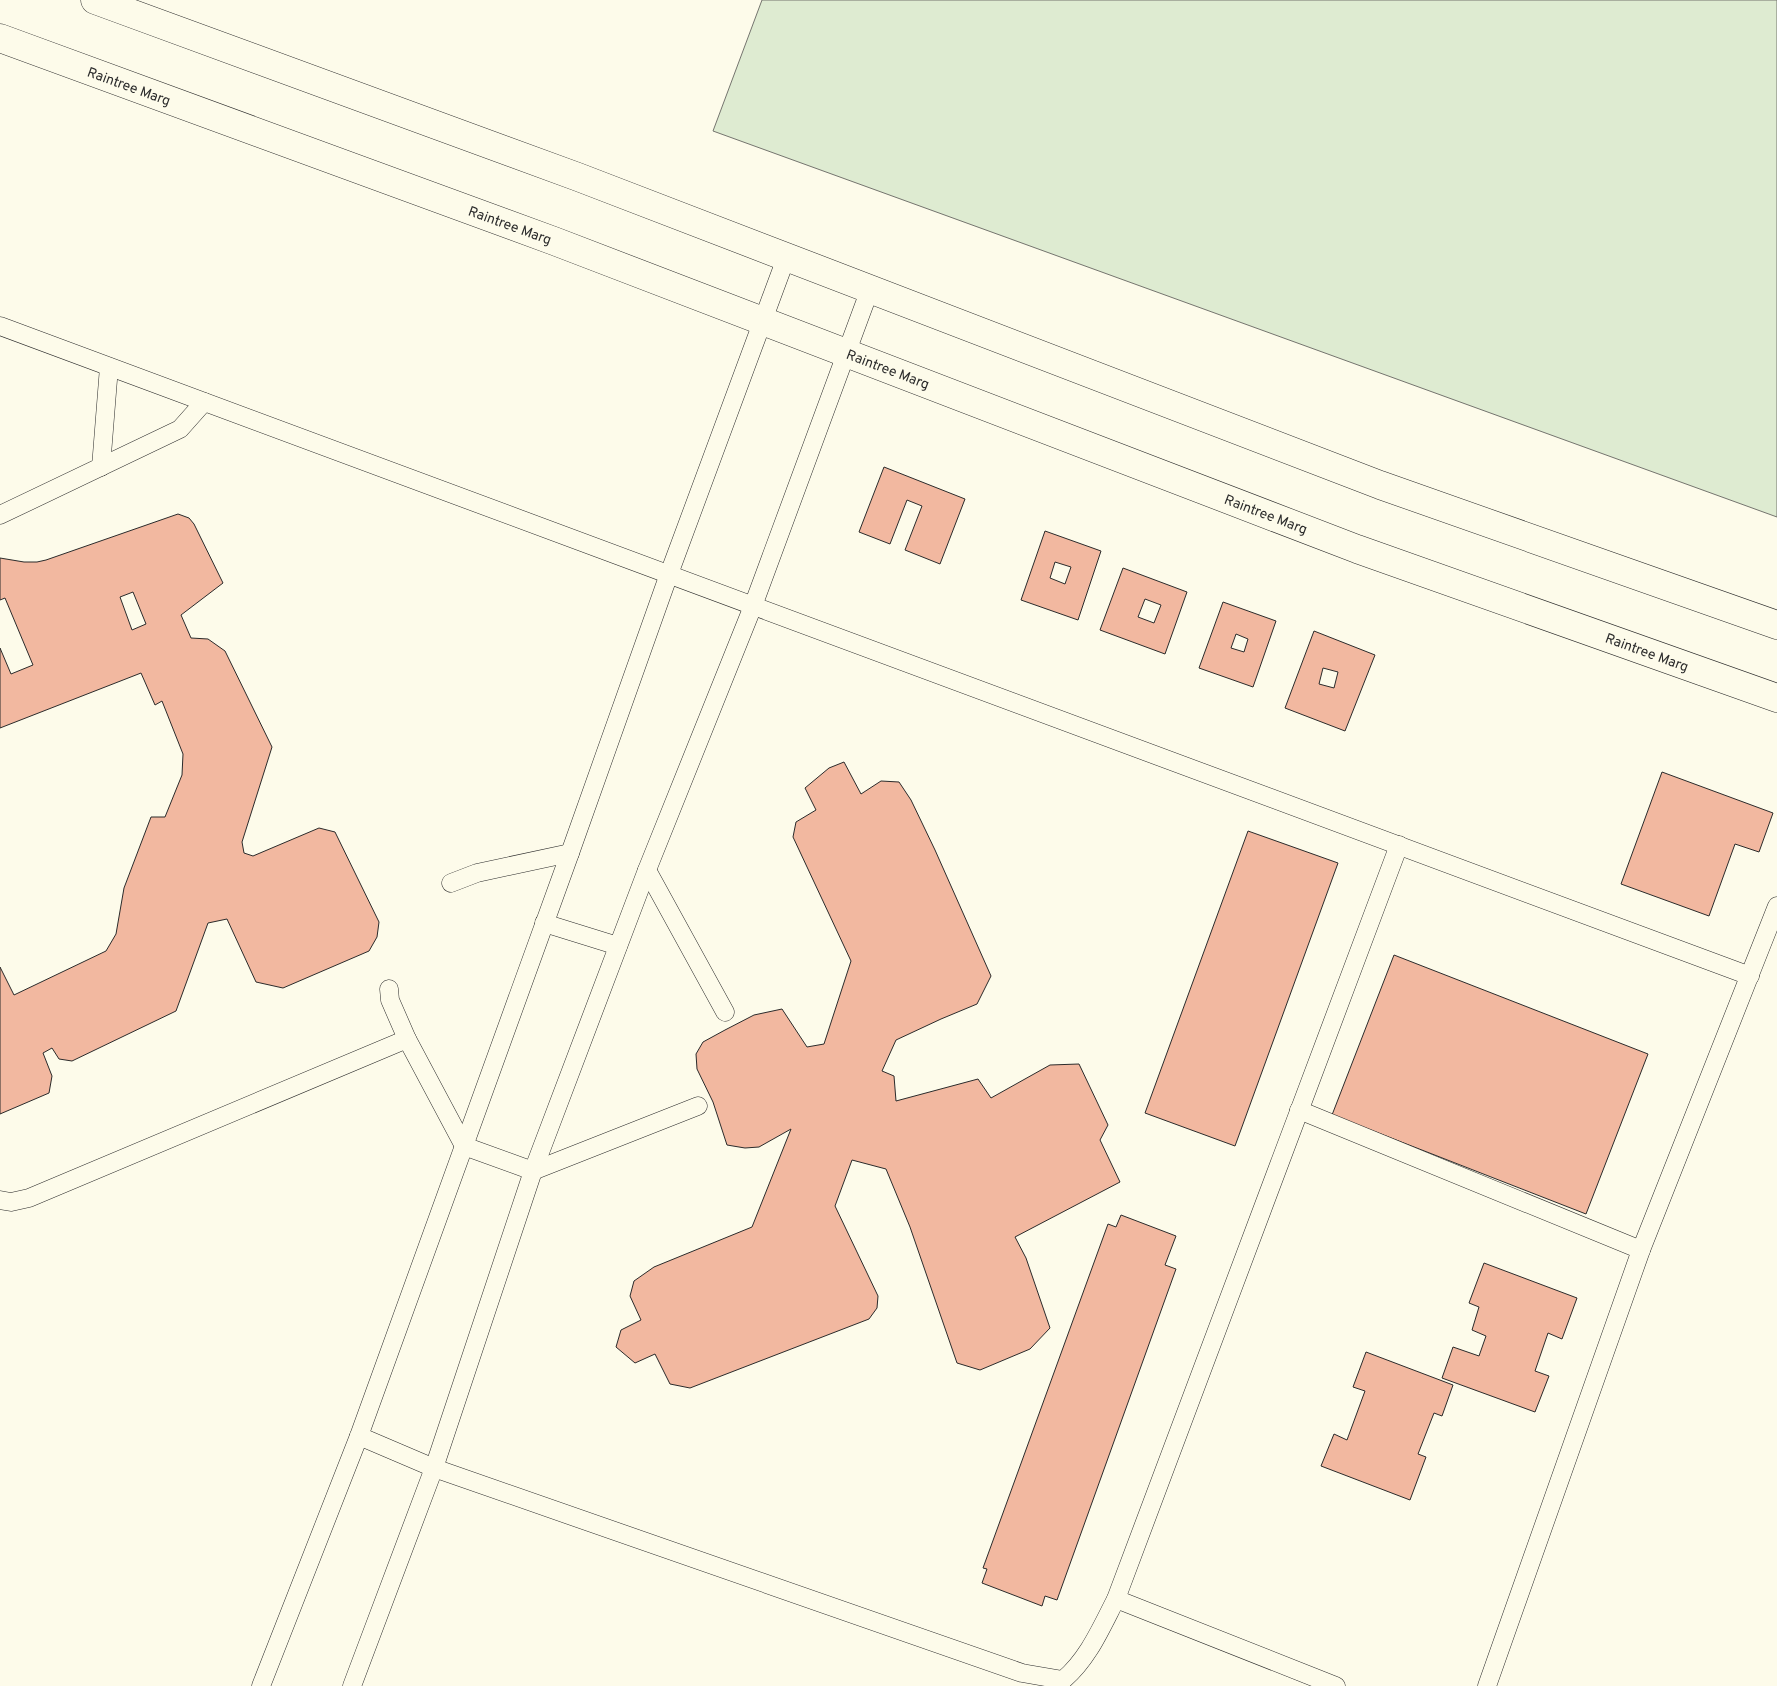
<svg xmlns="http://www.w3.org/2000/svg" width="1777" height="1686" viewBox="0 0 1777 1686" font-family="Overpass,sans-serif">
<rect width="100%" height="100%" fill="#fdfbea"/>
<polygon fill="#deebd1" stroke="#74746e" points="762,0 1777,0 1777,517 713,131"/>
<g fill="#f2b8a0" stroke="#2b2b2b" fill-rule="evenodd">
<polygon points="884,467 965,499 940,564 905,550 922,506 907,500 890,544 859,532"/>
<path d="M178 514 189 518 194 524 223 583 181 615 191 638 208 639 225 651 272 747 242 842 244 853 253 856 319 828 335 832 379 922 377 937 369 951 283 988 256 982 227 919 208 923 176 1011 72 1061 59 1059 52 1048 43 1053 52 1076 49 1093 0 1114V967L14 995 106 951 116 934 124 888 151 817H165L182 775 183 754 162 701 155 705 141 673 0 728V648L11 674 33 665 5 598 0 600V558L24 562H37L46 560ZM133 592 146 624 132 630 120 597Z"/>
<path d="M1045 531 1101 551 1078 620 1021 600ZM1055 562 1071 567 1065 584 1050 578Z"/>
<path d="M1123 568 1187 592 1165 654 1100 630ZM1145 599 1161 605 1154 623 1138 617Z"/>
<path d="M1223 602 1276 621 1253 687 1199 668ZM1236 634 1248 639 1244 652 1231 648Z"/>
<path d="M1314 631 1375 655 1345 731 1285 708ZM1323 668 1338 672 1334 688 1319 684Z"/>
<polygon points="844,762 861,794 881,781 899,782 911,800 935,850 991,976 977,1004 941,1019 896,1040 882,1071 894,1076 896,1101 978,1079 991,1098 1050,1065 1079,1064 1108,1125 1100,1140 1120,1182 1015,1237 1026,1258 1050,1328 1030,1349 980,1370 957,1363 910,1227 886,1169 852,1160 835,1206 878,1296 877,1308 869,1319 690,1388 670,1384 655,1354 635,1363 616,1347 621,1330 641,1320 630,1296 634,1281 654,1267 752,1227 791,1129 759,1147 745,1148 727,1145 713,1102 697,1069 696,1054 703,1042 725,1030 754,1015 782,1009 807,1047 824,1044 851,961 793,837 796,822 816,810 805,788 829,768"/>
<polygon points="1662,772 1773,813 1759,852 1735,844 1709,916 1621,884"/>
<polygon points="1248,831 1338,863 1235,1146 1145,1113"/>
<polygon points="1394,955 1648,1054 1586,1214 1332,1115"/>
<polygon points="1121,1215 1176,1236 1165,1265 1176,1269 1057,1600 1045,1596 1042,1606 982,1583 987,1569 983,1568 1108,1224 1116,1227"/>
<polygon points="1484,1263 1577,1298 1562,1339 1548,1333 1535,1371 1549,1376 1535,1412 1442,1378 1453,1347 1479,1356 1486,1336 1472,1330 1479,1307 1469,1303"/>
<polygon points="1366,1352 1453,1385 1442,1416 1434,1413 1418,1454 1426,1457 1410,1500 1321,1466 1334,1434 1347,1440 1365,1391 1353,1387"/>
</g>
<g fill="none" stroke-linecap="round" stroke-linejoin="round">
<defs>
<g id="lane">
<polyline points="0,326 1750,976"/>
<polyline points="101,467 109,367"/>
<polyline points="0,515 180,429 204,402"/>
<polyline points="647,870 725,1012"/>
<polyline points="451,883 477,873 570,853"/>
<polyline points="544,923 618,946"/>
<polyline points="389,989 390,1000 407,1039 464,1146 533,1171 698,1106"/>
<polyline points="1299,1110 1641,1250"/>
<polyline points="0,1200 11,1202 29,1198 407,1039"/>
<path d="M359 1436 434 1468 1022 1673 1063 1680C1088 1659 1101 1628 1116 1599L1399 845"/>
<polyline points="1116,1599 1336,1686"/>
<polyline points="261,1686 359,1436 570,853 669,574 786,258"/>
<polyline points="352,1686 434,1468 533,1171 647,870 753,606 870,289"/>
<polyline points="1487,1686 1641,1250 1777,906"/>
</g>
<g id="primary">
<polyline points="95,0 578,177 1380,485 1777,625"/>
<polyline points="0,38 554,241 1357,549 1777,698"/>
</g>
</defs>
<use href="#lane" stroke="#2b2b2b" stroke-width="19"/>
<use href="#primary" stroke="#2b2b2b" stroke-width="29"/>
<use href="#lane" stroke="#fdfbea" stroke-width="18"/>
<use href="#primary" stroke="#fdfbea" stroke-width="28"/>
</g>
<g text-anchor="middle" stroke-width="4" stroke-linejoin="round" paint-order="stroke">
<g font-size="14" fill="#2b2b2b" stroke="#fdfbea">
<text transform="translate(129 86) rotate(20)" y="5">Raintree Marg</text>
<text transform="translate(510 225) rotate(20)" y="5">Raintree Marg</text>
<text transform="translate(888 369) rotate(21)" y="5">Raintree Marg</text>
<text transform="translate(1266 514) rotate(21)" y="5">Raintree Marg</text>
<text transform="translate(1647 652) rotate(20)" y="5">Raintree Marg</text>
</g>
</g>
</svg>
